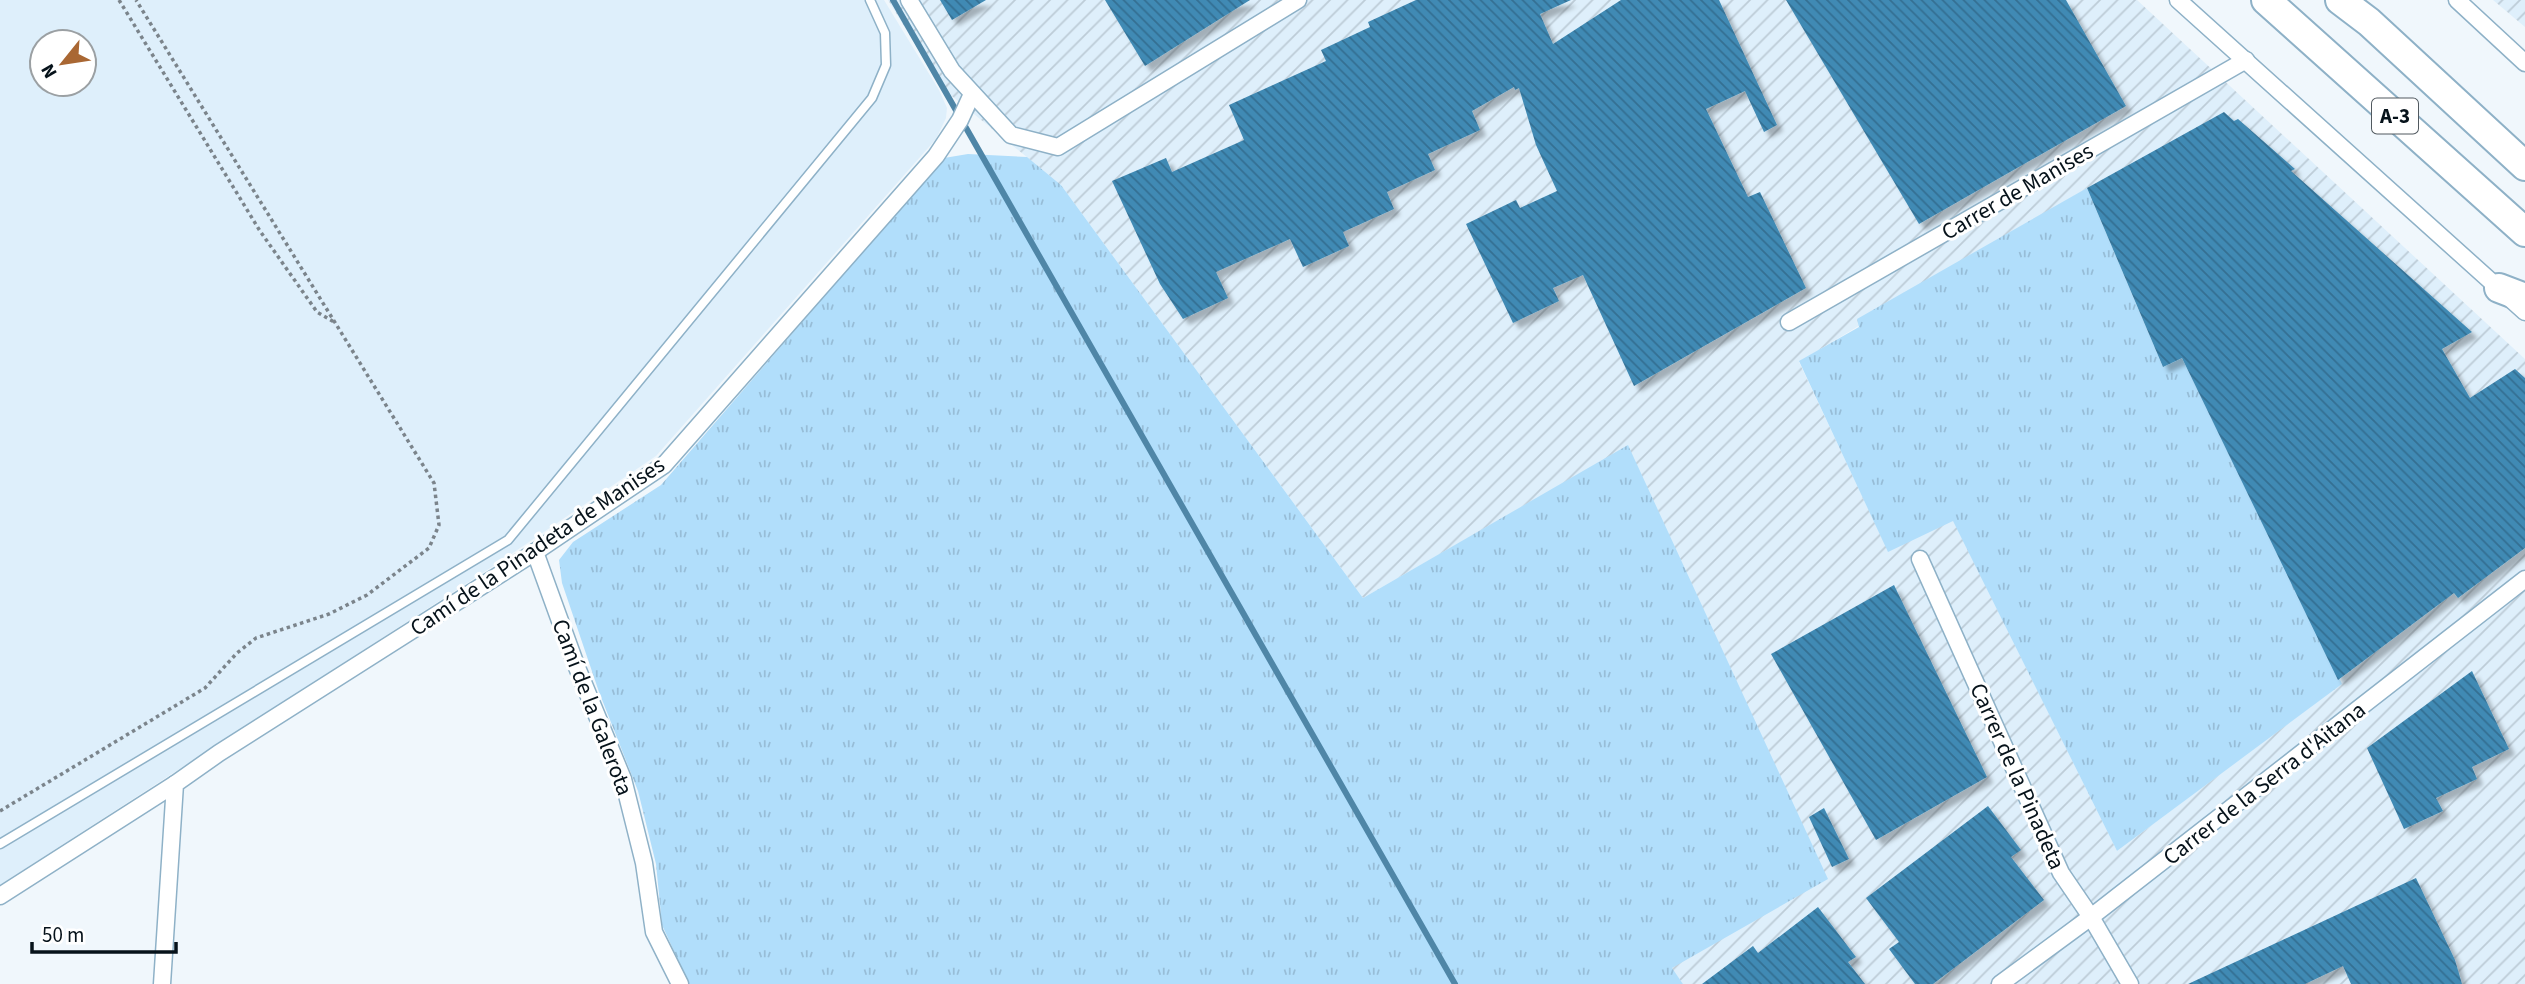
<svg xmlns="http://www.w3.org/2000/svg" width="2525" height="984" viewBox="0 0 2525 984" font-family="'Source Sans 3',sans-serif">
<defs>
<pattern id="industrial-furrows" width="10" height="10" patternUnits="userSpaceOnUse" patternTransform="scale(1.75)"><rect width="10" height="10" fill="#deeffb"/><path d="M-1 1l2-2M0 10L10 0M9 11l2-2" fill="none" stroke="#bdccd7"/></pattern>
<pattern id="grass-tufts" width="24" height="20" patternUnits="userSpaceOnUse" patternTransform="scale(1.75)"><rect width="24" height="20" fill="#b1defb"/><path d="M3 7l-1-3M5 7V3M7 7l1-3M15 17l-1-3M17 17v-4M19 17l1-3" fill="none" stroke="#97bdd7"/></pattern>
<pattern id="building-back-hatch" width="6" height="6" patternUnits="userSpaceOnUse" patternTransform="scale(1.75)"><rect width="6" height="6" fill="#408ab4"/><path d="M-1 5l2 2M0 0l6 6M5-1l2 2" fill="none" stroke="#346f92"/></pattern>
<filter id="shadow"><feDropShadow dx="6" dy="6" stdDeviation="2" flood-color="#0004"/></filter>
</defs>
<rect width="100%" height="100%" fill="#f0f7fc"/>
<path fill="#deeffb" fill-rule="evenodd" d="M0 0H884L939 90 947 108 946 118 936 139 656 456 498 563 0 885ZM42 42H84V84H42Z"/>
<g fill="url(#industrial-furrows)" fill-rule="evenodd">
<path d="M888 0H2137L2525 359V984H1683L1672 969 1628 446 1363 598 1061 185 942 88ZM2087 188 2163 367 2182 358 2341 684 2117 851 1953 520 1888 551 1799 362Z"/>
<polygon points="2493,0 2525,0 2525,27"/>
</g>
<g fill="url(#grass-tufts)">
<polygon points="968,154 1027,157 1061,185 1363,598 1628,445 1828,879 1672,968 1683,984 689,984 662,925 656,864 638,791 599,692 562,583 559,560 573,542 661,485 944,158"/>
<polygon points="2087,188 2163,367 2182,358 2342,684 2117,851 1953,521 1888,552 1799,361 1859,327 1857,319"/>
</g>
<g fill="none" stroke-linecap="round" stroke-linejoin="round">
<polyline stroke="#4f86a7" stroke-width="6" points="893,0 1455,984"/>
</g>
<g fill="url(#building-back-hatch)" filter="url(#shadow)">
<polygon points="940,0 986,0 952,20"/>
<polygon points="1105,0 1250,0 1145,66"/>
<polygon points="1416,0 1571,0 1540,14 1553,44 1621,0 1719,0 1777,125 1764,132 1745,91 1706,109 1748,197 1760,192 1806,288 1634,386 1583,275 1553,288 1559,301 1513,323 1466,224 1516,200 1520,208 1557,191 1536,145 1519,88 1515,90 1514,87 1472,111 1480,130 1428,154 1435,170 1387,192 1394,209 1343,232 1349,246 1303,267 1290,239 1216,272 1228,298 1183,319 1160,284 1112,181 1166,158 1172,172 1244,140 1229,105 1326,61 1321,50 1370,27 1368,22"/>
<polygon points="1786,0 2066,0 2126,106 1919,224"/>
<polygon points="2224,112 2234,121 2238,119 2295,169 2291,171 2472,332 2442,349 2470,398 2515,369 2525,378 2525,548 2458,598 2454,593 2338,680 2182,358 2163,367 2087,188"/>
<polygon points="1894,585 1987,777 1876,840 1771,654"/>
<polygon points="2472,671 2509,749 2472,767 2477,779 2436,798 2443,811 2404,829 2367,748"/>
<polygon points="1988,806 2021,850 2011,857 2044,900 1933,984 1915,984 1889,949 1899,942 1866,898"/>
<polygon points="1824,808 1849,859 1832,867 1809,817"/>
<polygon points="2416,878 2455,960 2462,984 2351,984 2343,966 2305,984 2188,984"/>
<polygon points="1818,907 1856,957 1848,962 1865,984 1702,984 1753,946 1758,953"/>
</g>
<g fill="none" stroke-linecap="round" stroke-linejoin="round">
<defs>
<polyline id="service" points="0,844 508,540 872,98 886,65 885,33 870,0"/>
<g id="minor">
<polyline points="909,0 952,71 1011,135 1058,147 1298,0"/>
<polyline points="2178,0 2525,312"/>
<polyline points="2457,0 2525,63"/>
<polyline points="1789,322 2246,60"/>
<polyline points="535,552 576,665 623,779 644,863 654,932 680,984"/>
<polyline points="1920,559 2061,873 2091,917 2130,984"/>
<polyline points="0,896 175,784"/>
<polyline points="162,984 175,784 219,753 535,552 664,465 936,156 960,120 972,94"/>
<polyline points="2000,984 2091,917 2525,579"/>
</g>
<g id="motorway">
<polyline points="2266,0 2525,232"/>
<polyline points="2340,0 2369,22 2525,166"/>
<polyline points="2499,288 2525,298"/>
</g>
</defs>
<use href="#service" stroke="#8eb1c7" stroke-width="11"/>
<use href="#minor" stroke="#8eb1c7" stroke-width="19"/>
<use href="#motorway" stroke="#8eb1c7" stroke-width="32"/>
<g stroke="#7b848b" stroke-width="3.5" stroke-dasharray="3.5 3.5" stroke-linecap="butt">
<polyline points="119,0 260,231 317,312 334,322"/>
<polyline points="0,811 205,688 237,653 256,638 329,614 367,595 429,548 439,525 434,483 136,0"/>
</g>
<use href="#service" stroke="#fff" stroke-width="8"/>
<use href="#minor" stroke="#fff" stroke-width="16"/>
<use href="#motorway" stroke="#fff" stroke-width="28"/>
</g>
<g text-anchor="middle" stroke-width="6" stroke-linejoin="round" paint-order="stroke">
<rect fill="#fff" stroke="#51595f" stroke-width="2" x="2372" y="98.5" width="46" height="35" rx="5"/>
<g font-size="21" font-weight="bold" fill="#06121a">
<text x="2395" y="123">A-3</text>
</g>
<g font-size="23" fill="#06121a" stroke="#fff">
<text transform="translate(2017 191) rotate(-30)" y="8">Carrer de Manises</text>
<text transform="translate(537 546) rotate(-34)" y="8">Camí de la Pinadeta de Manises</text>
<text transform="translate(593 707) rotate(69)" y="8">Camí de la Galerota</text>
<text transform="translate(2018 776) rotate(66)" y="8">Carrer de la Pinadeta</text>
<text transform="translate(2264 783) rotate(-38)" y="8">Carrer de la Serra d'Aitana</text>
</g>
</g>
<g transform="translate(63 63) rotate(240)"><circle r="33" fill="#ffffff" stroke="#9ba0a3" stroke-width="2"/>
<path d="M0-5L12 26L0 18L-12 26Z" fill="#a96733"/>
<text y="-10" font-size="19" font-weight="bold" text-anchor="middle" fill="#06121a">N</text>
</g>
<path d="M32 942v10h144v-10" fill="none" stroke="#06121a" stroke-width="3.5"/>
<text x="42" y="942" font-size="21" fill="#06121a" stroke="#ffffff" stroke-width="5" paint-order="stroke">50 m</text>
</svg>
